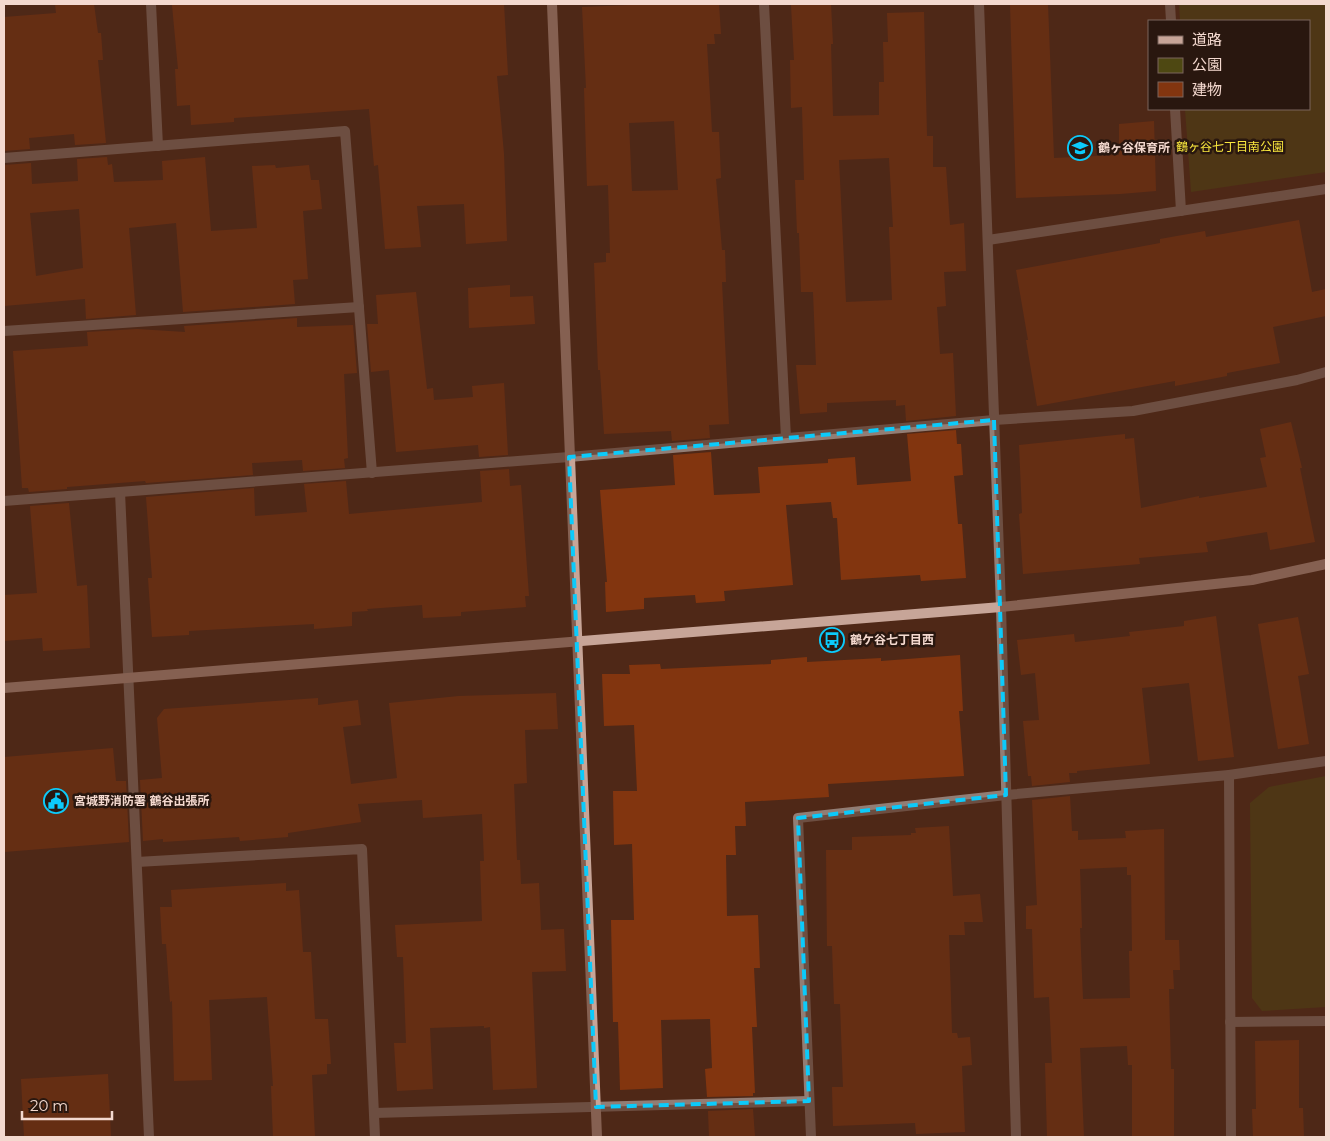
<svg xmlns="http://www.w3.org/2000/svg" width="1330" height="1141" viewBox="0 0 1330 1141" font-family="Montserrat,'Noto Sans JP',sans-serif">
<rect width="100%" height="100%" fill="#4f2817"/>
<g fill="#4e4812">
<polygon points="1179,4 1326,4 1326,172 1191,192 1185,109 1309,109 1309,21 1180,21"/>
<polygon points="1326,776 1326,1007 1262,1011 1252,998 1250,803 1269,787"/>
</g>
<g fill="#82350f" fill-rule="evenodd">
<polygon points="55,4 94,4 98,33 101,33 103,60 98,60 106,143 75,145 74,134 29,138 30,149 4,151 4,17 56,13"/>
<polygon points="184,4 504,4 508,75 497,76 504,154 507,241 466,244 464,204 417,206 421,247 385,249 378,165 374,166 369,109 234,118 234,122 191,125 190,105 177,106 175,69 178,69 172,5"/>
<path d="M655 4H719L721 34H714L715 44H707L712 132H719L721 178 716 179 722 250H725L726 282H722L729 424 709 425 710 438 672 441 671 431 604 434 600 370H598L594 263 606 262V253H610L608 185 587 186 584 88H586L582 7ZM674 121 678 190 632 191 629 123Z"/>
<path d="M809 4H831L833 44H831L833 116 879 115V82H884L883 42H888L887 13 924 12 927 136H933V167H946L950 225 964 223 966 271 944 272 946 306 937 307 940 354 953 353 956 416 906 421 905 405 896 406V400L827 403V412L800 414 796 365H816L813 292H801L799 233H797L795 180H804L802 107 791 108 790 60H794L791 5ZM889 158 893 227H889L892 300 846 302 839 160Z"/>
<polygon points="1010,4 1048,4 1054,158 1119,155 1119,124 1154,121 1156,191 1120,194 1016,198"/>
<path d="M107 157 108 165 112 164 114 182 163 180 162 161 205 157 211 231 257 228 252 166 275 165 276 168 309 165 311 180H319L322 209 303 211 308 279 293 280 295 304 183 312 176 223 129 228 136 315 86 319 85 299 4 306V165L31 163 32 184 78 181 77 159ZM79 209 83 268 36 276 30 213Z"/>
<polygon points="1299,220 1312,292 1326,289 1326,316 1273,327 1280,363 1227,373 1227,376 1175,386 1175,381 1037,406 1026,340 1028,340 1016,270 1160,243 1160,239 1205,231 1206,237"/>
<polygon points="510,285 510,297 533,296 535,324 469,328 468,288"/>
<polygon points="416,292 427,389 433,388 434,400 473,397 472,386 504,383 508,455 479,457 478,445 396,452 389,370 371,372 367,324 378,324 376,295"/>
<polygon points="297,318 297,327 353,325 357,373 344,374 348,458 344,459 345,468 303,471 302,460 252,463 253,475 146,483 145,481 67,487 67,489 29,492 28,488 22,488 13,351 88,346 87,332 137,329 185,332 184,326"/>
<polygon points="1291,422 1302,468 1300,468 1315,542 1270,550 1267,532 1206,542 1208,552 1139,558 1140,564 1023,574 1019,514 1022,513 1019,445 1125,434 1125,439 1134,438 1141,508 1199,496 1199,498 1267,487 1260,458 1266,457 1260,429"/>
<polygon points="956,430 957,444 961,444 963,475 954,476 958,524 962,524 966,578 921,581 920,575 841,580 837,518 833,518 831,502 786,505 793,585 724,591 725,601 696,603 695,595 644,598 644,609 606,612 605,582 607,582 600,490 675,485 673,455 711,452 714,495 760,493 758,467 828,463 828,459 855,457 857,485 911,481 907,434"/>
<polygon points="509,469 510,486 521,485 529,596 525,596 526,607 461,612 461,616 423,618 422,605 367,609 368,611 352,612 352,626 314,629 314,624 189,631 189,635 152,637 148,578 152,578 146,497 254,488 255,516 307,512 304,484 346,481 349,514 482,502 480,471"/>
<polygon points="69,503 77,586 87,585 90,648 43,651 42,638 4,641 4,595 37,593 30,506"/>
<polygon points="1216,616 1234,757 1198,761 1189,683 1142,688 1150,764 1077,771 1077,773 1069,773 1070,782 1032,786 1031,776 1028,776 1023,721 1039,720 1035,673 1021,675 1017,640 1074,634 1075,642 1130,636 1129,632 1184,626 1184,621"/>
<polygon points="1298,617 1309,674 1298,676 1309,744 1278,749 1258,624"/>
<polygon points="960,655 963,711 959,711 964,776 828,784 829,797 745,802 746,826 735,826 736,855 726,855 727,916 758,915 760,968 754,968 757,1027 752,1027 755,1093 753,1093 753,1096 707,1097 705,1069 712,1068 710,1019 661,1020 663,1088 620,1090 618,1022 613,1022 611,920 634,920 632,844 614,845 613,791 637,791 634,725 604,726 602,674 630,674 629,665 660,664 661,669 771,664 771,660 807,657 807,662 881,658 881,661"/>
<polygon points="556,693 558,729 525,730 527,783 514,784 517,860 520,860 521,884 539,883 541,930 564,929 566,971 532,972 537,1088 493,1090 490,1027 484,1028 484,1026 430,1028 433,1089 397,1091 394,1043 406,1043 403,957 397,957 395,925 482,921 480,861 484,861 482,814 423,818 422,800 358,804 361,822 288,833 288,837 240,841 239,837 163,842 163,839 143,841 140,780 162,778 157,718 164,709 318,698 318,705 358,700 361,725 343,727 351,784 397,778 389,703 459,696"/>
<polygon points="113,748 116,781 126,781 129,842 4,852 4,757"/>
<path d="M1070 796 1072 831H1078V840L1126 838 1125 831 1164 829 1165 940H1179L1180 970H1173L1174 989H1169L1171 1069H1174V1137H1132V1065H1128L1127 1046 1080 1048 1084 1137H1047L1045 1063H1052L1049 997 1034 998 1032 929H1026V906L1037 905 1032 800ZM1127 867V875H1131L1132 951H1129L1130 998 1083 999 1080 928H1082L1080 869Z"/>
<polygon points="949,826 953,896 980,894 983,922 964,922 965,935 949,935 952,1033 957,1033 958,1038 970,1037 972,1065 962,1066 965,1132 916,1134 915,1123 833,1126 832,1087 843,1087 840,1004 834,1004 832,946 827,946 826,850 852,850 852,837 911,835 911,833 916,833 915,828"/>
<polygon points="286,883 286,891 299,890 303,952 311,952 315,1019 328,1019 331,1064 327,1064 327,1074 312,1075 315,1137 273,1137 271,1086 273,1086 267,997 209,1000 212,1080 174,1081 172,1001 170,1002 166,944 162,944 160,907 172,907 171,890"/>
<polygon points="1299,1040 1299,1108 1303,1108 1304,1137 1253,1137 1252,1109 1256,1109 1255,1041"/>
<polygon points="108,1074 111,1137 24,1137 21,1079"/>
<polygon points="753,1109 755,1137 709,1137 708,1111"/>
</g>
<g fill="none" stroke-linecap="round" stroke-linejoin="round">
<g stroke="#927d74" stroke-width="10">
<polyline points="151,4 158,146"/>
<polyline points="764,4 786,438"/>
<polyline points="979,4 1001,607 1016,1137"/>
<polyline points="1170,4 1171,21"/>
<polyline points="1175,109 1181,211"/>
<polyline points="4,158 345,131 372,473"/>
<polyline points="988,240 1326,189"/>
<polyline points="4,331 359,307"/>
<polyline points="120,492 149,1137"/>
<polyline points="4,501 569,457 994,420 1133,411 1297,380 1326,372"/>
<polyline points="1229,775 1231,1137"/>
<polyline points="137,862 362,849 375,1137"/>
<polyline points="1230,1022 1326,1021"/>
<polyline points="374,1113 809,1101"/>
<polyline points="811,1137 798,818 1006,795 1229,775 1326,761"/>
</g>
<g stroke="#c7a598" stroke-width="10">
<polyline points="552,4 597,1137"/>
<polyline points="4,688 1001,607 1252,580 1326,564"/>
</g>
</g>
<path d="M0 0H1330V1141H0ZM994 420 1006 795 798 818 809 1101 596 1107 569 457Z" fill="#4f2817" fill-opacity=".55" fill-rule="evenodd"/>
<path fill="none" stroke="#0ccafa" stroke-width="4" stroke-dasharray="10 6" stroke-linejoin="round" d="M994 420 1006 795 798 818 809 1101 596 1107 569 457Z"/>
<defs>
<symbol id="school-ring" viewBox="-11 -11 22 22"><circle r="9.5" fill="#29170f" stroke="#0ccafa" stroke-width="1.5"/><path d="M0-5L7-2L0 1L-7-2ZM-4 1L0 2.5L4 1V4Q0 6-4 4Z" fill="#0ccafa"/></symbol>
<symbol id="bus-ring" viewBox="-11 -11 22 22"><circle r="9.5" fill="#29170f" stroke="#0ccafa" stroke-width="1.5"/><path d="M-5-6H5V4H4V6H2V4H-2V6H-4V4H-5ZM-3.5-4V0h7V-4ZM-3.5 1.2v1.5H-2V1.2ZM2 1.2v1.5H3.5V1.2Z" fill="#0ccafa"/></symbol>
<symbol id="civic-ring" viewBox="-11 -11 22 22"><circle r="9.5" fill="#29170f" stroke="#0ccafa" stroke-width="1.5"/><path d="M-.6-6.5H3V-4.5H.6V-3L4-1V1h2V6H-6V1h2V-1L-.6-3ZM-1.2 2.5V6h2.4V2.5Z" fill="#0ccafa"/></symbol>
</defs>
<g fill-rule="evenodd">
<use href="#school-ring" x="1066" y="134" width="28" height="28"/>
<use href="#bus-ring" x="818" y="626" width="28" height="28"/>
<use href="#civic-ring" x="42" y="787" width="28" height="28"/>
</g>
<g text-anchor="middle" stroke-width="5" stroke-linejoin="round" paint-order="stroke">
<g font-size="12" fill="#f9e73e" stroke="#29170f">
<text x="1230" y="151">鶴ヶ谷七丁目南公園</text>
</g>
<g font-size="12" font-weight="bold" fill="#f4d9cf" stroke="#29170f" text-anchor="start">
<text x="1098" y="152">鶴ヶ谷保育所</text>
<text x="850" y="644">鶴ケ谷七丁目西</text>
<text x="74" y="805">宮城野消防署 鶴谷出張所</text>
</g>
</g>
<rect width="1330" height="1141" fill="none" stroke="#f4d9cf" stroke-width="10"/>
<rect x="1148" y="20" width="162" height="90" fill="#29170f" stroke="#7a655c"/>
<rect x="1158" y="36" width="25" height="8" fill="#c7a598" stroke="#7a655c"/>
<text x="1192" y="45" font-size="15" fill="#f4d9cf">道路</text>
<rect x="1158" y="58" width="25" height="15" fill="#4e4812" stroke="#7a655c"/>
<text x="1192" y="70" font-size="15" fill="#f4d9cf">公園</text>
<rect x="1158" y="82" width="25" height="15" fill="#82350f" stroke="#7a655c"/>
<text x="1192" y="95" font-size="15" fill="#f4d9cf">建物</text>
<path d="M22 1111v8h90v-8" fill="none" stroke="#f4d9cf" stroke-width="2.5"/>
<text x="30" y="1111" font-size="15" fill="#f4d9cf" stroke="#29170f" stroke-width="4" paint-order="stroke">20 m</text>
</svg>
